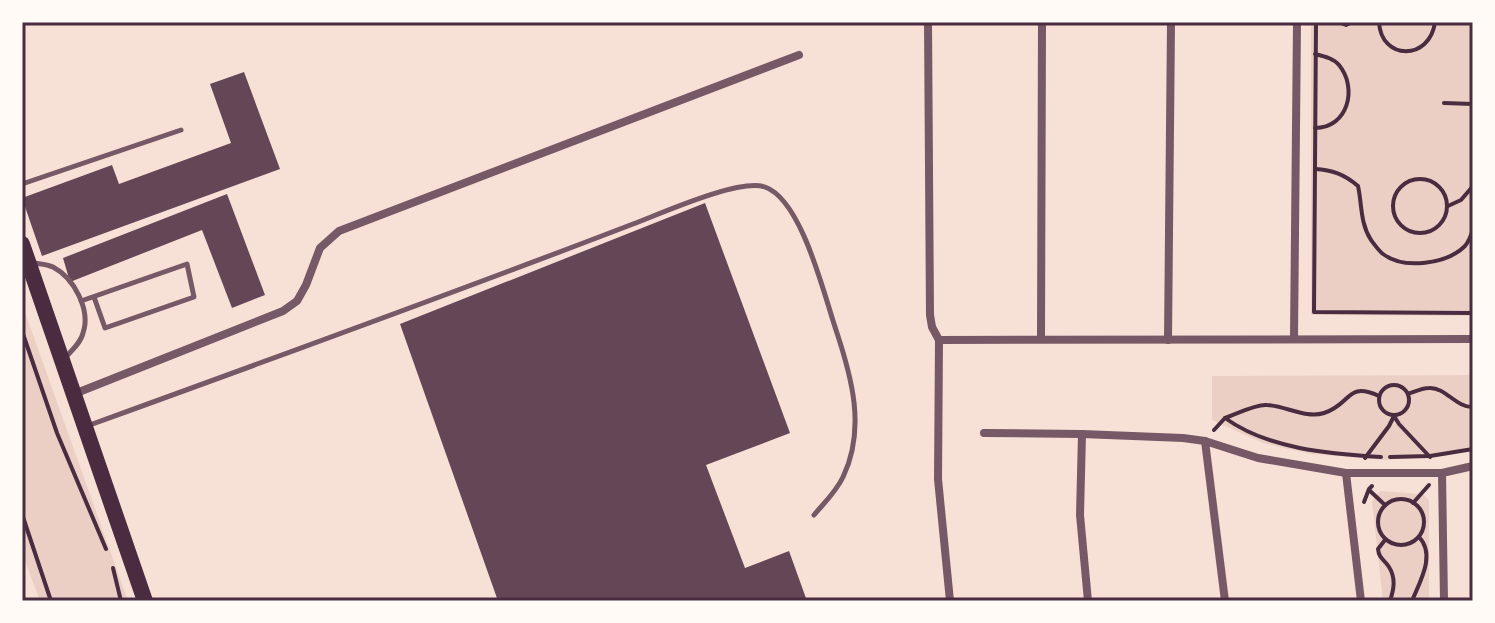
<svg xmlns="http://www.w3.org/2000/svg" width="1495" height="623" viewBox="0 0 1495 623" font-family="'Crimson Pro',serif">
<rect width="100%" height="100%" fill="#f7e1d7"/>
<g fill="#ebcfc5">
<polygon points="1311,22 1473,22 1473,316 1311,315"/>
<polygon points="22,304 128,601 40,601 22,553"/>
<polygon points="1473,375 1473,450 1445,456 1383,460 1310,454 1263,443 1212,420 1212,376"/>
<polygon points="1380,491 1422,494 1429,500 1429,601 1383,601 1372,501"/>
</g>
<g fill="#644757">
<polygon points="244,72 280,169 42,256 22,198 112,165 119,184 231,143 210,84"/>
<polygon points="227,194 265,295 232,308 202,230 70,282 63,258"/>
<polygon points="705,203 790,433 706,465 745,568 789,551 807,601 498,601 400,324"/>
</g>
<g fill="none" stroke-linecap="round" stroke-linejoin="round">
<g stroke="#4a2c40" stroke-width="4">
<polyline points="1316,22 1314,312 1473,313"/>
<polyline points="1338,22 1346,25 1352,22"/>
<path d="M1379 22C1381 61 1430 61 1435 22"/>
<polyline points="1444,103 1473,104"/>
<path d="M1315 128C1348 128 1358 88 1339 65 1333 58 1323 56 1315 54"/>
<path d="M1315 169C1332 170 1344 174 1358 186 1362 204 1360 223 1371 240 1374 244 1379 251 1383 254 1404 270 1447 264 1465 246 1469 241 1471 236 1473 229"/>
<circle cx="1420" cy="206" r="27"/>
<polyline points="1448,206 1461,200 1473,186"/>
<polyline points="22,331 57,433 106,549"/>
<circle cx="1394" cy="400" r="15"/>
<path d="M1408 394C1414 392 1422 388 1429 388 1446 387 1456 408 1473 407"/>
<path d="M1225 418C1237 414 1255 404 1267 405 1286 406 1306 419 1324 413 1352 404 1346 381 1379 396"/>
<path d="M1214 430 1225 418C1268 449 1329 454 1381 457"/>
<polyline points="1390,457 1430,456 1473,449"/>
<polyline points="1365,458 1389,426 1394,416 1399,424 1430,457"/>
<polyline points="1369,490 1385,505"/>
<circle cx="1401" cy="522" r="23"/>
<polyline points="1364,502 1369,489 1372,486"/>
<polyline points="1413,503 1429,485"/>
<polyline points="22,514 51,601"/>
<path d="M1385 540 1378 549C1379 559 1384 559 1389 567 1396 578 1394 589 1390 601"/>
<polyline points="113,568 121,601"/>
<path d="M1412 601C1420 581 1436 555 1419 537"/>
</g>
<g stroke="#755966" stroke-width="5">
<polyline points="22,184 181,130"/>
<path d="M34 263C40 264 47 264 53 267 74 278 91 310 83 333 81 343 70 352 64 359"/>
<polyline points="81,301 187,264 194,297 105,328 94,297"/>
<path d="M87 426C269 360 451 294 633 224 660 214 739 178 765 187 802 200 824 295 836 330 852 378 866 429 843 477 836 492 824 503 814 515"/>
</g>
<g stroke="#755966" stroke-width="8">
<polyline points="928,22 930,315 932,327 939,340 938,479 950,601"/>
<polyline points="1041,339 1042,22"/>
<polyline points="1294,339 1297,22"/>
<polyline points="939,340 1473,339"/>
<polyline points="1168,340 1171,22"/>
<polyline points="74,394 283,311 297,301 306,285 320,248 339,231 799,55"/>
<polyline points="984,433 1082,434 1183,438 1205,441 1258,458 1346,473 1442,473 1473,466"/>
<polyline points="1082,434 1080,515 1088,601"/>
<polyline points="1205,441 1225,601"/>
<polyline points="1346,473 1361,601"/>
<polyline points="1442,473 1444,601"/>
</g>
<polyline stroke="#4a2c40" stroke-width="16" points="22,244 145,601"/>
</g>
<rect width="1495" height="623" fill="none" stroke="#fffaf5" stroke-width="48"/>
<rect x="24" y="24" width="1447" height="575" fill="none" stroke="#4a2c40" stroke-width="3"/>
</svg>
